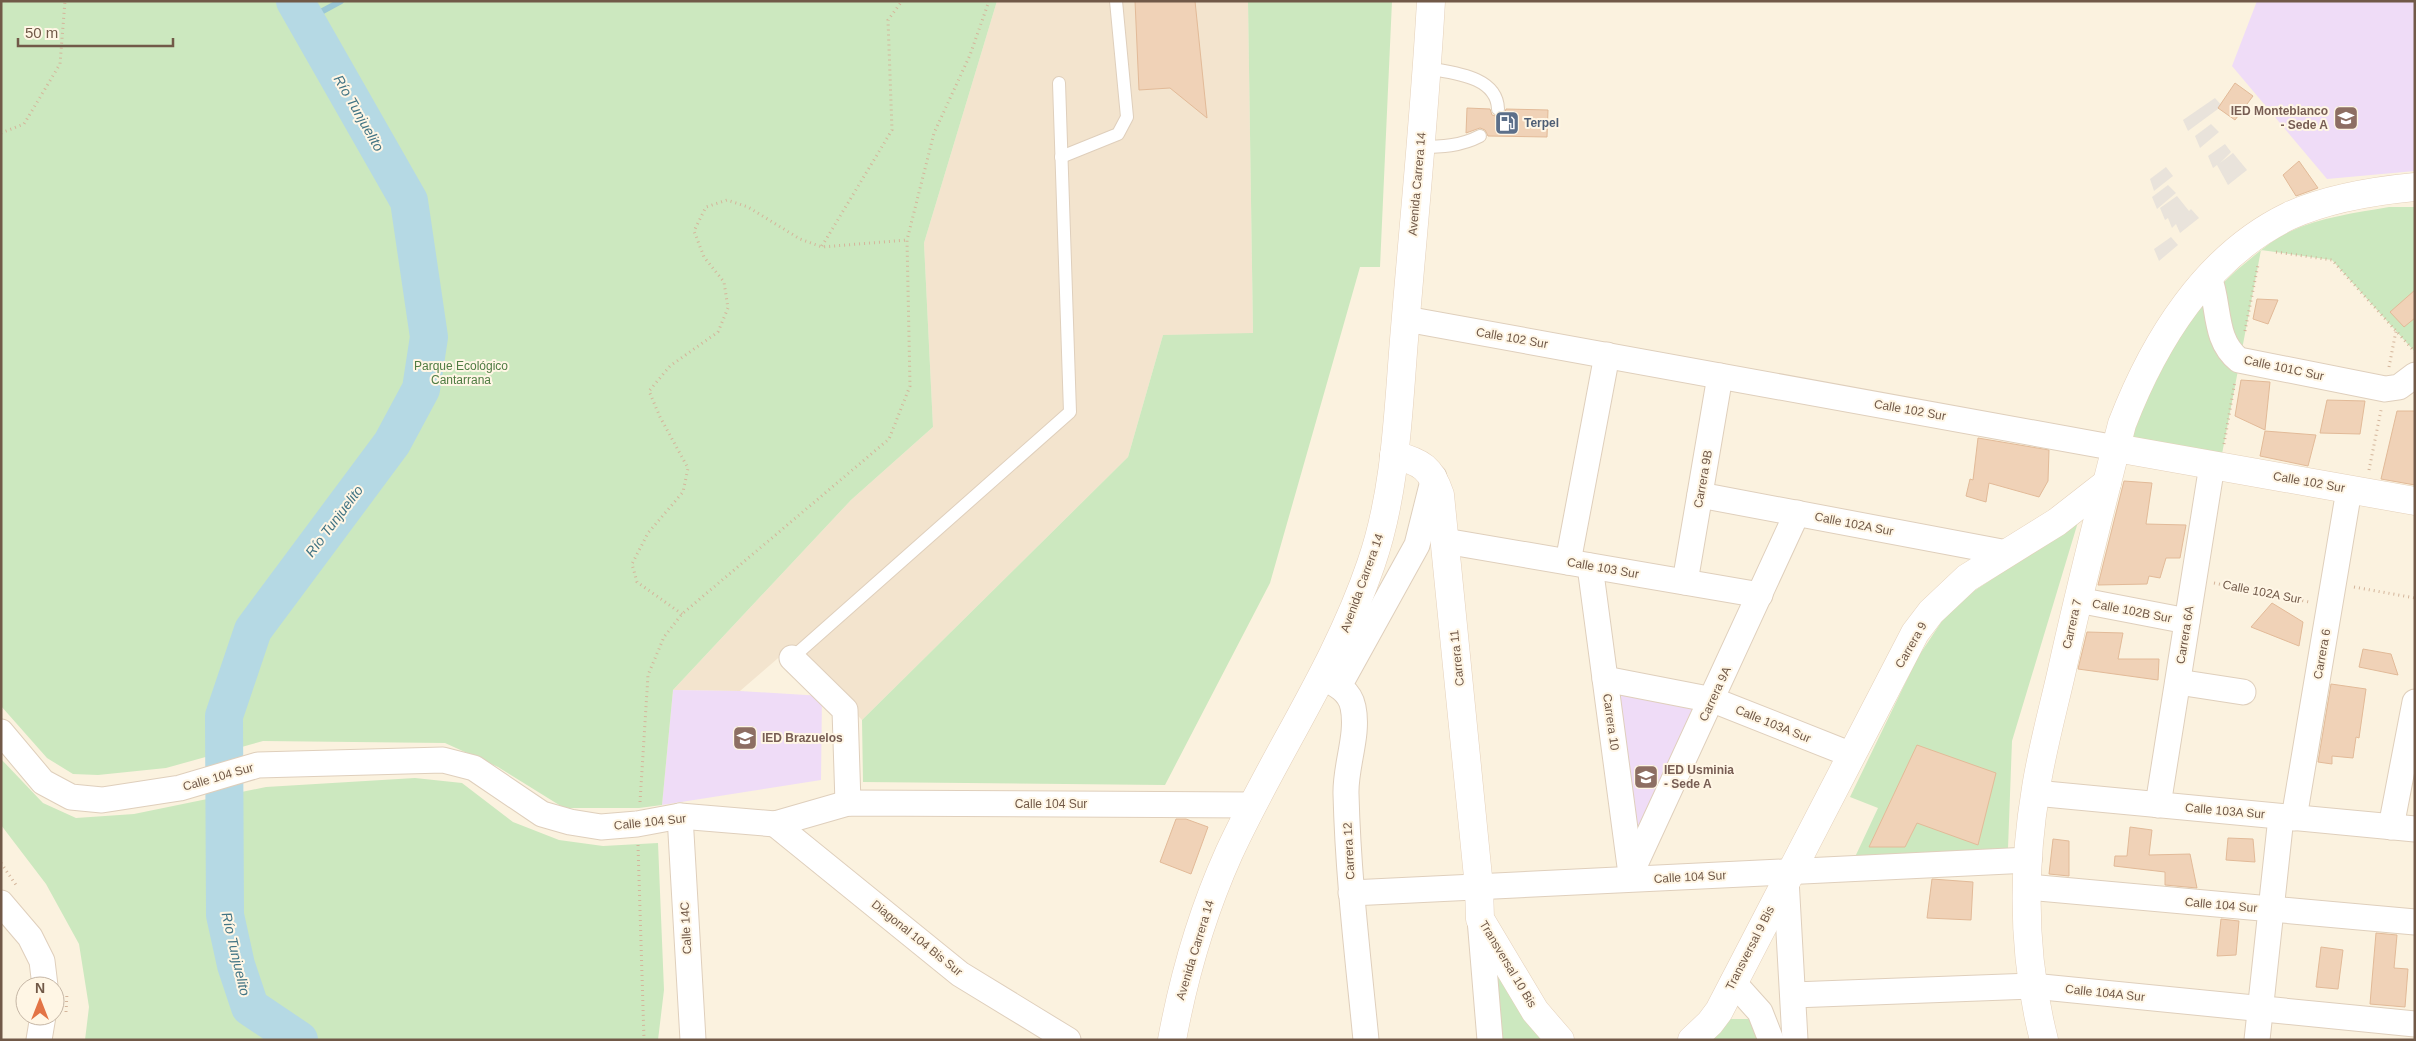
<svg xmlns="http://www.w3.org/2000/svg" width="2416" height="1041" viewBox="0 0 2416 1041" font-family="Arial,sans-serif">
<rect width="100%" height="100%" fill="#fbf2df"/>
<polygon fill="#f3e4ce" points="997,1 1248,1 1253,334 1163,335 1128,457 862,720 792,646 740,691 673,690 851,500 933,427 924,243"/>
<g fill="#e9e3db">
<polygon points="2215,98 2222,106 2188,131 2183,120"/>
<polygon points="2211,124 2219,132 2200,148 2195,136"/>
<polygon points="2225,144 2231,152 2220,163 2233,153 2247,170 2228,185 2217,165 2213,168 2208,156"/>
<polygon points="2166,167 2173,176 2154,191 2150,179"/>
<polygon points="2168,185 2176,193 2157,209 2152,197"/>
<polygon points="2177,196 2189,211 2191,209 2199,218 2180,233 2176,224 2172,228 2168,218 2165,220 2160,208"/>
<polygon points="2171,237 2178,245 2159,261 2154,249"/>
</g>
<g fill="#efdcf7">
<polygon points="2257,1 2415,1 2415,171 2327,179 2232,66"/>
<polygon points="1613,686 1698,707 1635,848"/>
<polygon points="673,690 740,691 822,696 821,780 662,805"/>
</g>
<g fill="#cce8bf">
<polygon points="1,1 997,1 924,243 933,427 851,500 673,690 662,805 639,808 564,808 498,767 445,743 263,741 166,768 98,775 73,774 47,758 1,706"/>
<polygon points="1248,1 1392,1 1380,267 1360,267 1270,583 1165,785 863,782 862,720 1128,457 1163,335 1253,333"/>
<path d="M2389 207H2415V352L2332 260 2261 250 2222 454 2132 438C2156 369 2191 306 2249 260 2261 250 2275 238 2289 232 2321 217 2355 213 2389 207Z"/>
<polygon points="2078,522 2012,741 2008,848 1855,857 1878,808 1850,797 1918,657 1944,618 1974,591"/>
<polygon points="1,759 43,803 76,818 134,814 266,787 415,778 462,783 513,822 559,840 603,846 658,843 664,990 658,1040 85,1040 89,1007 79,944 46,884 1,825"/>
<path d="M1491 961C1504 989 1522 1017 1543 1040H1499Z"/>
<polygon points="1730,1019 1749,1019 1759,1022 1767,1040 1706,1040"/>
</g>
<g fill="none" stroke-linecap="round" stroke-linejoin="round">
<polyline stroke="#9bc8d5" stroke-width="6" points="306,20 341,1"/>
<polyline stroke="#b5d9e4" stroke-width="38" points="295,1 409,201 429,337 421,389 392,443 253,630 224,716 225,915 236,965 250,1007 299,1040"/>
</g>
<g fill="#f0d2b7" stroke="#e2ba98">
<polygon points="1135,1 1195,1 1207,118 1170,88 1139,90"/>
<polygon points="2235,83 2253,96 2235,120 2218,108"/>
<polygon points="1467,108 1490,109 1492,115 1499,117 1504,115 1506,109 1548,110 1547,137 1488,136 1485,130 1480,128 1466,133"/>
<polygon points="2299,161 2318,188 2296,196 2283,175"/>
<polygon points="2415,290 2415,318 2404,327 2390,312"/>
<polygon points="2257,299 2278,300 2268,324 2253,319"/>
<polygon points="2241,380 2270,382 2265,430 2235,416"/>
<polygon points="2327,400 2365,401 2360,434 2320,433"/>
<polygon points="2397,411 2415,411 2415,485 2381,479"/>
<polygon points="2265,431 2316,435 2308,466 2260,456"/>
<polygon points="1978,438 2049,450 2048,481 2039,497 1989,483 1986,502 1966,496 1970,479 1973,480"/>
<polygon points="2124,481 2152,483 2146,524 2186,525 2180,558 2166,558 2160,578 2149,576 2147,584 2098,585"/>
<polygon points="2272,603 2303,622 2299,646 2251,627"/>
<polygon points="2087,632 2123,633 2118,659 2159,659 2158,680 2078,669"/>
<polygon points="2363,649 2391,654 2398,675 2359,667"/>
<polygon points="2331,684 2366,689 2359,738 2356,737 2353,758 2332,756 2332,764 2318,762"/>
<polygon points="1917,745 1996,773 1978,845 1917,823 1905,847 1869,847"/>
<polygon points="1176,819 1186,819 1208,827 1191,874 1160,862"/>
<polygon points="2130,827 2152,830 2149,855 2190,854 2197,888 2165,885 2165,872 2114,866 2115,856 2127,856"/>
<polygon points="2228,838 2253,839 2255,862 2226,860"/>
<polygon points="2053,839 2069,841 2069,876 2049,874"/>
<polygon points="1932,879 1973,882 1971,920 1927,918"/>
<polygon points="2221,919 2239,921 2236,955 2217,956"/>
<polygon points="2376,933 2397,935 2394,968 2408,969 2405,1007 2370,1004"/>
<polygon points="2321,947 2343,950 2338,989 2316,987"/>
</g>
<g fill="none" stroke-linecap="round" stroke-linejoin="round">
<defs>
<g id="lane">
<path d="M1427 68C1453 73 1497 76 1498 109"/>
<path d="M1420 147C1441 147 1461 146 1480 136"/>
<polyline points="1061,157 1118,134 1127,117 1116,1"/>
<polyline points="792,658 1070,412 1059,83"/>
</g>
<g id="street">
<path d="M2209 277C2220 305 2213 340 2239 360L2385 389 2399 387 2415 375"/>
<polyline points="1406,319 2116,448"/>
<polyline points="1700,495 2007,553"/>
<polyline points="1445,541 1760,595"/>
<polyline points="1568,562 1607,355"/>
<polyline points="1590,566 1631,874"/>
<polyline points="1685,582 1720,376"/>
<polyline points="2078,600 2187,621"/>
<polyline points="792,658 845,710 848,803"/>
<path d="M1322 677C1336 684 1350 691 1353 707 1359 735 1345 766 1346 794 1348 876 1358 958 1366 1040"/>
<polyline points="1605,679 1713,700 1852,755"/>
<polyline points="2178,682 2243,692"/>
<polyline points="1339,686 1417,545 1434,477"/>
<polyline points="1,732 43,782 71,797 102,800 180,788 258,765 443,760 474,768 542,814 570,822 601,827 637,824 680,816 775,824 848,803 1253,805"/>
<polyline points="2035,793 2415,829"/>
<polyline points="2158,805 2212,465"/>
<polyline points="680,816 693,1040"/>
<polyline points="2294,818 2349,490"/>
<polyline points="775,824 960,974 1068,1040"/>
<polyline points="2391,827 2415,702"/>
<polyline points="1631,873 1797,513"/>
<polyline points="1786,879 1795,1040"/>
<polyline points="2028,887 2415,922"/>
<polyline points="1351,893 2029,860"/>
<polyline points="1,903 30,937 42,961 45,986"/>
<polyline points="1480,919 1490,1040"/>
<polyline points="1733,982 1760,1012 1771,1040"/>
<polyline points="1793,995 2032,986 2415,1024"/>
<polyline points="39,1040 43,1016"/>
<polyline points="2257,1040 2281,817"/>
</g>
<g id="secondary">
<polyline points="2116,448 2415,501"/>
<path d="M1394 455C1422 462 1431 468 1440 495L1479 887 1480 919 1535 1011 1560 1040"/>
<path d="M1172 1040C1184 975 1202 913 1229 853 1274 755 1336 667 1371 564 1397 489 1398 407 1405 328 1414 219 1425 110 1431 1"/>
<polyline points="1692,1040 1710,1023 1719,1011 1915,633 1931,612 1967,578 2057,522 2107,483"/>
<path d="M2044 1040C2023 958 2022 872 2036 788 2042 749 2053 710 2062 670 2080 588 2101 506 2122 424 2154 341 2206 256 2289 216 2328 198 2373 191 2415 187"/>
</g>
</defs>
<use href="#lane" stroke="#dfcfbc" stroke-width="14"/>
<use href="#street" stroke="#dfcfbc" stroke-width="27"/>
<use href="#secondary" stroke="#e4d0ba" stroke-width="29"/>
<g stroke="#d4b59b" stroke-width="3" stroke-dasharray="1 4" stroke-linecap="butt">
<polyline points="1,133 24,124 60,64 65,1"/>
<polyline points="822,246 892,130 888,20 902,1"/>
<polyline points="2276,252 2332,260 2415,352"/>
<polyline points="2245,331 2258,265"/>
<polyline points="2389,367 2396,331"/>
<polyline points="2224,444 2235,381"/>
<polyline points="2369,470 2381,410"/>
<polyline points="2214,583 2309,602"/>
<polyline points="2354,587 2415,598"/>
<polyline points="682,614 637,582 632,564 648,533 683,492 688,468 660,417 649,391 670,366 718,332 728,308 724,282 704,257 694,231 706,207 727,200 748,207 800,239 822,247 907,240"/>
<polyline points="640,802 648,675 664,637 682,614 889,439 910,386 907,240 934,133 970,55 989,1"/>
<polyline points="638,845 644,1040"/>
<polyline points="1,863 16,885"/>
<polyline points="66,1012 67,993"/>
</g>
<use href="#lane" stroke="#fff" stroke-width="12"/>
<use href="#street" stroke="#fff" stroke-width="25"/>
<use href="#secondary" stroke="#fff" stroke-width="28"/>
</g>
<defs>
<symbol id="school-square" viewBox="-11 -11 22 22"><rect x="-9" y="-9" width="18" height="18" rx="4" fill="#8d6e63" stroke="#fff6e5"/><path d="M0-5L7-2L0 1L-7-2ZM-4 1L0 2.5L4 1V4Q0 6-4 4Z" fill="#fff"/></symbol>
<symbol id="fuel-square" viewBox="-11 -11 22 22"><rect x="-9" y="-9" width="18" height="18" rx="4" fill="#5c6f8a" stroke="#fff6e5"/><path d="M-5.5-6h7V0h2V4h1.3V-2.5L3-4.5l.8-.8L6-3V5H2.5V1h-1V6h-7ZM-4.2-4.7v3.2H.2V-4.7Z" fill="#fff"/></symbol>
</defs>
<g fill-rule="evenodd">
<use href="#school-square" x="2332" y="104" width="28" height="28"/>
<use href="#fuel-square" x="1493" y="109" width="28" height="28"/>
<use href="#school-square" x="731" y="724" width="28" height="28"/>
<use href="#school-square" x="1632" y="763" width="28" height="28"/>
</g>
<g text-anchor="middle" stroke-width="4" stroke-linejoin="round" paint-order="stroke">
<g font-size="12" font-weight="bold" fill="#785e54" stroke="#fff6e5" text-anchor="start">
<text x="2328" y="115" text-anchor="end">IED Monteblanco<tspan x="2328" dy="14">- Sede A</tspan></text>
<text x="762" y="742">IED Brazuelos</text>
<text x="1664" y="774">IED Usminia<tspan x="1664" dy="14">- Sede A</tspan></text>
</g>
<g font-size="12" font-weight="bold" fill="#4e5e75" stroke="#fff6e5" text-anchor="start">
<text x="1524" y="127">Terpel</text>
</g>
<g font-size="12" fill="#715948" stroke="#fff6e5">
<text transform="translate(1417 184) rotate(-85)" y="4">Avenida Carrera 14</text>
<text transform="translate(1512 338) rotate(10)" y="4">Calle 102 Sur</text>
<text transform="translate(2284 368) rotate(12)" y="4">Calle 101C Sur</text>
<text transform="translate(1910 410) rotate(10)" y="4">Calle 102 Sur</text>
<text transform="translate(1703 479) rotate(-80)" y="4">Carrera 9B</text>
<text transform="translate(2309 482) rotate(10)" y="4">Calle 102 Sur</text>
<text transform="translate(1854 524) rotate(11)" y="4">Calle 102A Sur</text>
<text transform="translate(1603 568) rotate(10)" y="4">Calle 103 Sur</text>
<text transform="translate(1362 583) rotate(-70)" y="4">Avenida Carrera 14</text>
<text transform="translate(2262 592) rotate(11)" y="4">Calle 102A Sur</text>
<text transform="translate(2132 611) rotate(11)" y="4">Calle 102B Sur</text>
<text transform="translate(2072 624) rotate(-77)" y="4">Carrera 7</text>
<text transform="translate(2185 635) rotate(-81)" y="4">Carrera 6A</text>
<text transform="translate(1911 645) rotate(-60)" y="4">Carrera 9</text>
<text transform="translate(2322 654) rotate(-80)" y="4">Carrera 6</text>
<text transform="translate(1457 658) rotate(-96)" y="4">Carrera 11</text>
<text transform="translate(1715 694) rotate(-65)" y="4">Carrera 9A</text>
<text transform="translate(1611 722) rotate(82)" y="4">Carrera 10</text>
<text transform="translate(1773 724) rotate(22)" y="4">Calle 103A Sur</text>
<text transform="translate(218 777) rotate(-16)" y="4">Calle 104 Sur</text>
<text x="1051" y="808">Calle 104 Sur</text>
<text transform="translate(2225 811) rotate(5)" y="4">Calle 103A Sur</text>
<text transform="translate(650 822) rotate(-6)" y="4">Calle 104 Sur</text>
<text transform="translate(1349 851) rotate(-93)" y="4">Carrera 12</text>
<text transform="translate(1690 877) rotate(-3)" y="4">Calle 104 Sur</text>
<text transform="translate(2221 905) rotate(5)" y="4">Calle 104 Sur</text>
<text transform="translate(686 928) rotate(-93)" y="4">Calle 14C</text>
<text transform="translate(917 938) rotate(39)" y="4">Diagonal 104 Bis Sur</text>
<text transform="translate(1750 948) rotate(-63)" y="4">Transversal 9 Bis</text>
<text transform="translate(1195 950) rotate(-73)" y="4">Avenida Carrera 14</text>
<text transform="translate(1508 964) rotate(59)" y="4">Transversal 10 Bis</text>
<text transform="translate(2105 993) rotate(6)" y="4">Calle 104A Sur</text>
</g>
<g font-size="12" fill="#507c43" stroke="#fff6e5">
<text x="461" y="370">Parque Ecológico<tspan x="461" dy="14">Cantarrana</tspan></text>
</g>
<g font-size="14" font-style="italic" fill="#427484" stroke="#fff6e5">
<text transform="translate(359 113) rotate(60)" y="5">Río Tunjuelito</text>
<text transform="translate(334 521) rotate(-53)" y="5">Río Tunjuelito</text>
<text transform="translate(236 954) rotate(77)" y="5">Río Tunjuelito</text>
</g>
</g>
<rect width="2416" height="1041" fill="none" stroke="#715948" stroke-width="5"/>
<g transform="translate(40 1001)"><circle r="24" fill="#fff6e5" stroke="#c6b7a6"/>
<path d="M0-4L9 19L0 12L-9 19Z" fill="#e37446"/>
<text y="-8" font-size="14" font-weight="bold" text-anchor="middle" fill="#715948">N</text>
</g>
<path d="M18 38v8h155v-8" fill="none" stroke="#715948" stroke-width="2.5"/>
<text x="25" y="38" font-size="15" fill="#715948" stroke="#fff6e5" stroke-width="4" paint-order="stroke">50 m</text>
</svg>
